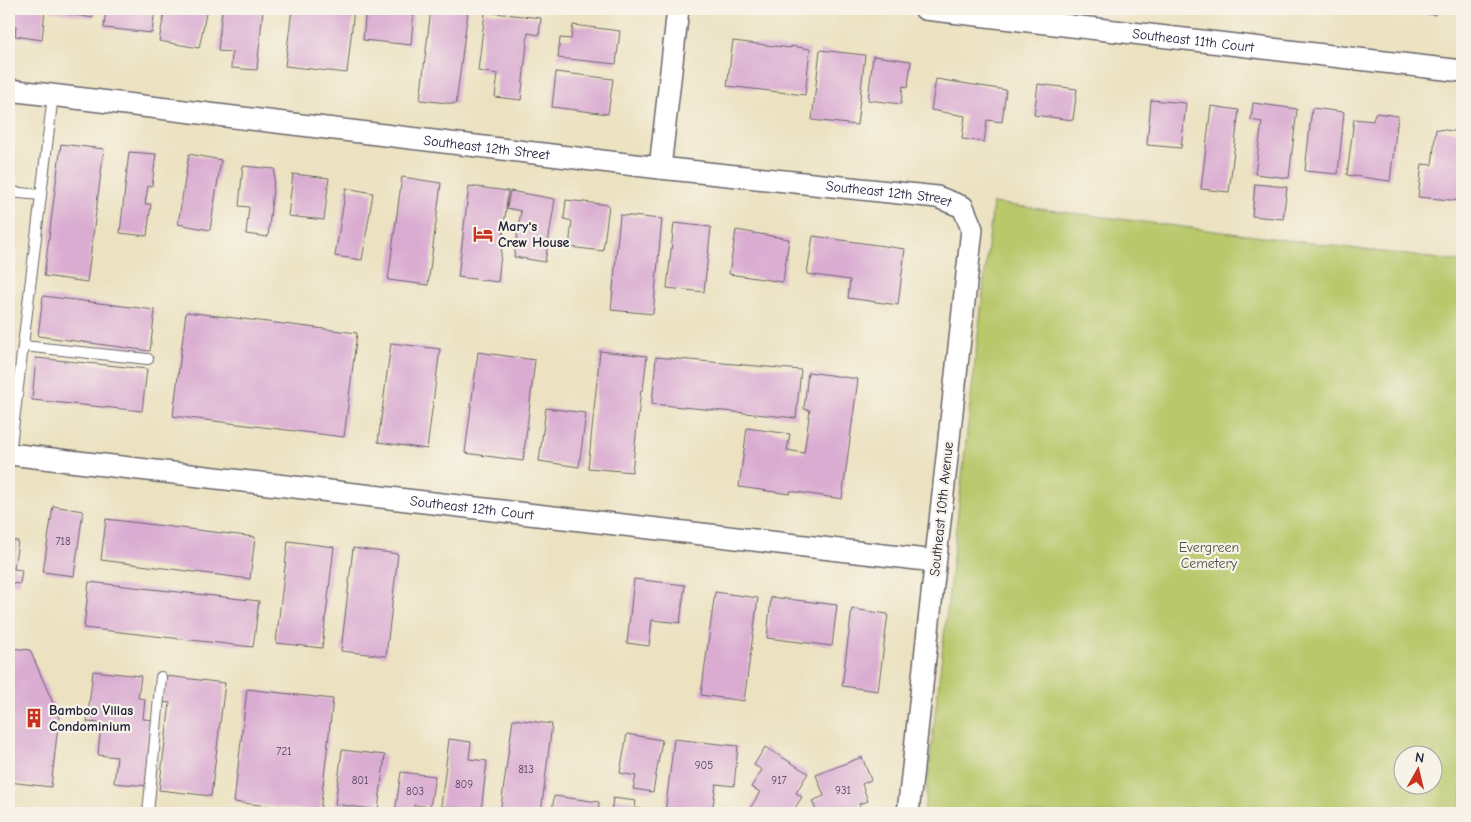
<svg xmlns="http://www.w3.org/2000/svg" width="1471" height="822" viewBox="0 0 1471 822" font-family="'Comic Neue',sans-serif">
<rect width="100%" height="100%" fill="#f7f3e8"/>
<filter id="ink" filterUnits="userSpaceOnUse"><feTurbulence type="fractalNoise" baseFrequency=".02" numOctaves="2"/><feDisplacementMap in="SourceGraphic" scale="10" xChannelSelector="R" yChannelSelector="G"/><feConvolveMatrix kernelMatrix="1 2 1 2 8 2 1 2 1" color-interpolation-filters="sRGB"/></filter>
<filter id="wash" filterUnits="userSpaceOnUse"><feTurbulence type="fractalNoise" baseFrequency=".0096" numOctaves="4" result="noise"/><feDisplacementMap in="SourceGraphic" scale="20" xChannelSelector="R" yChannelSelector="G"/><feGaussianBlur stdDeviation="1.12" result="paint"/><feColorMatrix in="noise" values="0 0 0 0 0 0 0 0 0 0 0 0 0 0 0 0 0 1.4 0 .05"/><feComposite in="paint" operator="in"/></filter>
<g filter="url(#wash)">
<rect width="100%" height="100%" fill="#ece2c1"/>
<path fill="#b8c86b" stroke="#6d7553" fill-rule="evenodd" d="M993 203 1462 262V813H924ZM1404 754H1434V784H1404Z"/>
<g id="blocks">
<g fill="#daacd2">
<polygon points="9,9 45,9 42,40 15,36 16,26 9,26"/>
<polygon points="51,9 94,9 93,18 51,11"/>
<polygon points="106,9 155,9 152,33 104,28"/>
<polygon points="165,9 207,9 199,48 159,41"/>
<polygon points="222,9 263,9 257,70 231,68 232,52 218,51"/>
<polygon points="292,9 354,9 347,73 285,66"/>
<polygon points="366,9 414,9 411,45 363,40"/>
<polygon points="431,9 455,9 468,10 456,104 420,100"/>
<polygon points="1418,9 1436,9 1435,15 1418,12"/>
<polygon points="1446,9 1462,9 1462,14 1445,11"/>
<polygon points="485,12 541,18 539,35 528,33 521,100 495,97 498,74 478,71"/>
<polygon points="573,25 620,31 616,64 558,58 560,38 571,39"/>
<polygon points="733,41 791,48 791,46 810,49 805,95 727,86"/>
<polygon points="820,50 865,55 857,125 812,120"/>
<polygon points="873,56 911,61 908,87 903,86 901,104 868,100"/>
<polygon points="556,72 613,79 608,114 552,107"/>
<polygon points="936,79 1006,90 1002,122 987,120 984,142 962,139 965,116 931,110"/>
<polygon points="1038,84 1077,89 1073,120 1034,115"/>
<polygon points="1151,100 1186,103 1181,148 1147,145"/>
<polygon points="1253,103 1297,109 1289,178 1255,174 1262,122 1251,120"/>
<polygon points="1211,106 1239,110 1229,192 1201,189"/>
<polygon points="1312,108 1344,112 1338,174 1305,171"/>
<polygon points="1375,113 1398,116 1390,181 1347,175 1354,119 1373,121"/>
<polygon points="1436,129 1462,132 1462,201 1418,197 1422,164 1432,165"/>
<polygon points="61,144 104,149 87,282 44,276"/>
<polygon points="129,152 156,154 152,186 148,186 145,204 151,204 147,236 120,233"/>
<polygon points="189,154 221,160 210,230 178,224"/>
<polygon points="243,166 275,169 268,237 246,234 249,207 239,206"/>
<polygon points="293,174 329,178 324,220 288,216"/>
<polygon points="402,177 441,183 428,285 388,280"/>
<polygon points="1255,184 1287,187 1283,219 1252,216"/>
<polygon points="469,186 508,191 498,282 458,277"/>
<polygon points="346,188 373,193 362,260 335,256"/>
<polygon points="510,191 555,199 545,262 514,257 521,211 507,208"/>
<polygon points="566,200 609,205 603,251 569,247 572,221 564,219"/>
<polygon points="620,215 662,219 653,314 611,310"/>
<polygon points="674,223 711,227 704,292 667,288"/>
<polygon points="736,230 789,239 783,282 729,274"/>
<polygon points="813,236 905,249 898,305 848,298 850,280 807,274"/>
<polygon points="43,296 155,310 150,351 38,336"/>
<polygon points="186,312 357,333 344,437 173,416"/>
<polygon points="391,343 440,349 427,449 378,442"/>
<polygon points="600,351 647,356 643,390 641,390 632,472 588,468"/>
<polygon points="478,352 535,360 523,461 465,453"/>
<polygon points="656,357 801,370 796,418 652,404"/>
<polygon points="36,358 147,369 142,411 32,400"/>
<polygon points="808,372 858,379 842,499 790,491 790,494 739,487 747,428 790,434 787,450 804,453 810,410 804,409"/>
<polygon points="546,408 586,413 579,467 539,461"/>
<polygon points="53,506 83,511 74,576 43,572"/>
<polygon points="106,519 255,537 250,579 101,560"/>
<polygon points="9,540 18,541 14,569 22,570 20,584 9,583"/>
<polygon points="288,541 334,547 322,648 276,643"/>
<polygon points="353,548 398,554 386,656 341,651"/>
<polygon points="634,579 685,585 680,623 652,620 649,646 627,643"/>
<polygon points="89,582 259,601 253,647 84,628"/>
<polygon points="715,592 758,598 744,701 701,695"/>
<polygon points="771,597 837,605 832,646 767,638"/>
<polygon points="852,609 888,614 878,691 842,686"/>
<polygon points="9,648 30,650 59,717 51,787 9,782 9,733 10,719 9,716"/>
<polygon points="93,671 141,676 138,698 145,699 143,719 155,720 148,786 114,783 117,757 98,755 101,723 87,722"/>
<polygon points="166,676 225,683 211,796 159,790 170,703 162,702"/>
<polygon points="247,689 333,699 320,812 234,802"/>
<polygon points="513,719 552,724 541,813 500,813"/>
<polygon points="627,734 662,740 653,792 633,789 636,776 620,773"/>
<polygon points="449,739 471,742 469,759 487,761 481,811 441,806"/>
<polygon points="674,739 738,746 734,786 716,784 712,813 665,813"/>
<polygon points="765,747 808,773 796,793 802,797 792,813 753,813 749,810 760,792 751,787 762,770 754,765"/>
<polygon points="342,750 385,755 378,810 335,804"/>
<polygon points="862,757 871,780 862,784 868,801 859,804 862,813 817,813 812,801 824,796 816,775"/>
<polygon points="401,772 435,776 430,807 414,805 413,813 395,813"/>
<polygon points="554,796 599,802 598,813 552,813"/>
<polygon points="613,798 636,801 635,808 655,811 654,813 611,813"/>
</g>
</g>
</g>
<g filter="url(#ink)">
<use href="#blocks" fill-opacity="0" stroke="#69656a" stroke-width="1"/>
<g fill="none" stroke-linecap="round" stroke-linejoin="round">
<defs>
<g id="lane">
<polyline points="9,192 41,195"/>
<polyline points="23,346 148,359"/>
<polyline points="10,454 53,95"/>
<polyline points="148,813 161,677"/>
</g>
<g id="street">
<path id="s1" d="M925 9 1462 71"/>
<path id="s2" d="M9 90 660 168 937 197 963 207 972 229 908 813"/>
<polyline points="660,168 678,9"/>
<path id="s3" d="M9 454 935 561"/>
</g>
</defs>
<use href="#lane" stroke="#69656a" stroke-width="12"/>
<use href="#street" stroke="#69656a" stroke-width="24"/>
<use href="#lane" stroke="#fff" stroke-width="10"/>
<use href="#street" stroke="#fff" stroke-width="21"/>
</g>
</g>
<defs>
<symbol id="hotel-bare" viewBox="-9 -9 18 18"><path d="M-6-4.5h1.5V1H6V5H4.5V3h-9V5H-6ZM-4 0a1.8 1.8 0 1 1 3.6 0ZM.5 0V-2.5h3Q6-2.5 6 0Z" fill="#c8321e" stroke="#f7f3e8" stroke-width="2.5" paint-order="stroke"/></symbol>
<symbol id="building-bare" viewBox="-9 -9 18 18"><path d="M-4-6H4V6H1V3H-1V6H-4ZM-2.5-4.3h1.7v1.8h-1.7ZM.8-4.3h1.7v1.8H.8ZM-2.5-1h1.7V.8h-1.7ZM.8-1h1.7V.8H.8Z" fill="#c8321e" stroke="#f7f3e8" stroke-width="2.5" paint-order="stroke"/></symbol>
</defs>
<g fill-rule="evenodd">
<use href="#hotel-bare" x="469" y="220" width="28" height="28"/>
<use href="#building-bare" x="20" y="704" width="28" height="28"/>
</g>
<g text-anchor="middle" stroke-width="4.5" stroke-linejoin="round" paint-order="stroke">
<g font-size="11" fill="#504461">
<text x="63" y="545">718</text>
<text x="284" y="755">721</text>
<text x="704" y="769">905</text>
<text x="526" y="773">813</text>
<text x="360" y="784">801</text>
<text x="779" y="784">917</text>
<text x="464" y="788">809</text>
<text x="843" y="794">931</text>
<text x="415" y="795">803</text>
</g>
<g font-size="14" fill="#22223b" stroke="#f7f3e8">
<text dy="5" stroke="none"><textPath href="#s1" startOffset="270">Southeast 11th Court</textPath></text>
<text dy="5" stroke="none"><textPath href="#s2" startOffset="481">Southeast 12th Street</textPath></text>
<text dy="5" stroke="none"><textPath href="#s2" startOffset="886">Southeast 12th Street</textPath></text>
<text dy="5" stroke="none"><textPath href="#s3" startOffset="466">Southeast 12th Court</textPath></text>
<text transform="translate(941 509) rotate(-84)" y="5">Southeast 10th Avenue</text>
</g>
<g font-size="14" font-weight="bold" fill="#22223b" stroke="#f7f3e8" text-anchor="start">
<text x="498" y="231">Mary's<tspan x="498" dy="16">Crew House</tspan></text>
<text x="49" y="715">Bamboo Villas<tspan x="49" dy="16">Condominium</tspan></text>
</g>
<g font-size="14" fill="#4f5449" stroke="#f7f3e8">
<text x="1209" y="552">Evergreen<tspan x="1209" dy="16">Cemetery</tspan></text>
</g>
</g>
<rect width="1471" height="822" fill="none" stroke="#f7f3e8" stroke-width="30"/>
<g transform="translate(1418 770) rotate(8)"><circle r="24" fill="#f7f3e8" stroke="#a29fa3"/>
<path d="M0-4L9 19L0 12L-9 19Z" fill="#c8321e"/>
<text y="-8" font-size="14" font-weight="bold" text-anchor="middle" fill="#22223b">N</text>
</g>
</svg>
